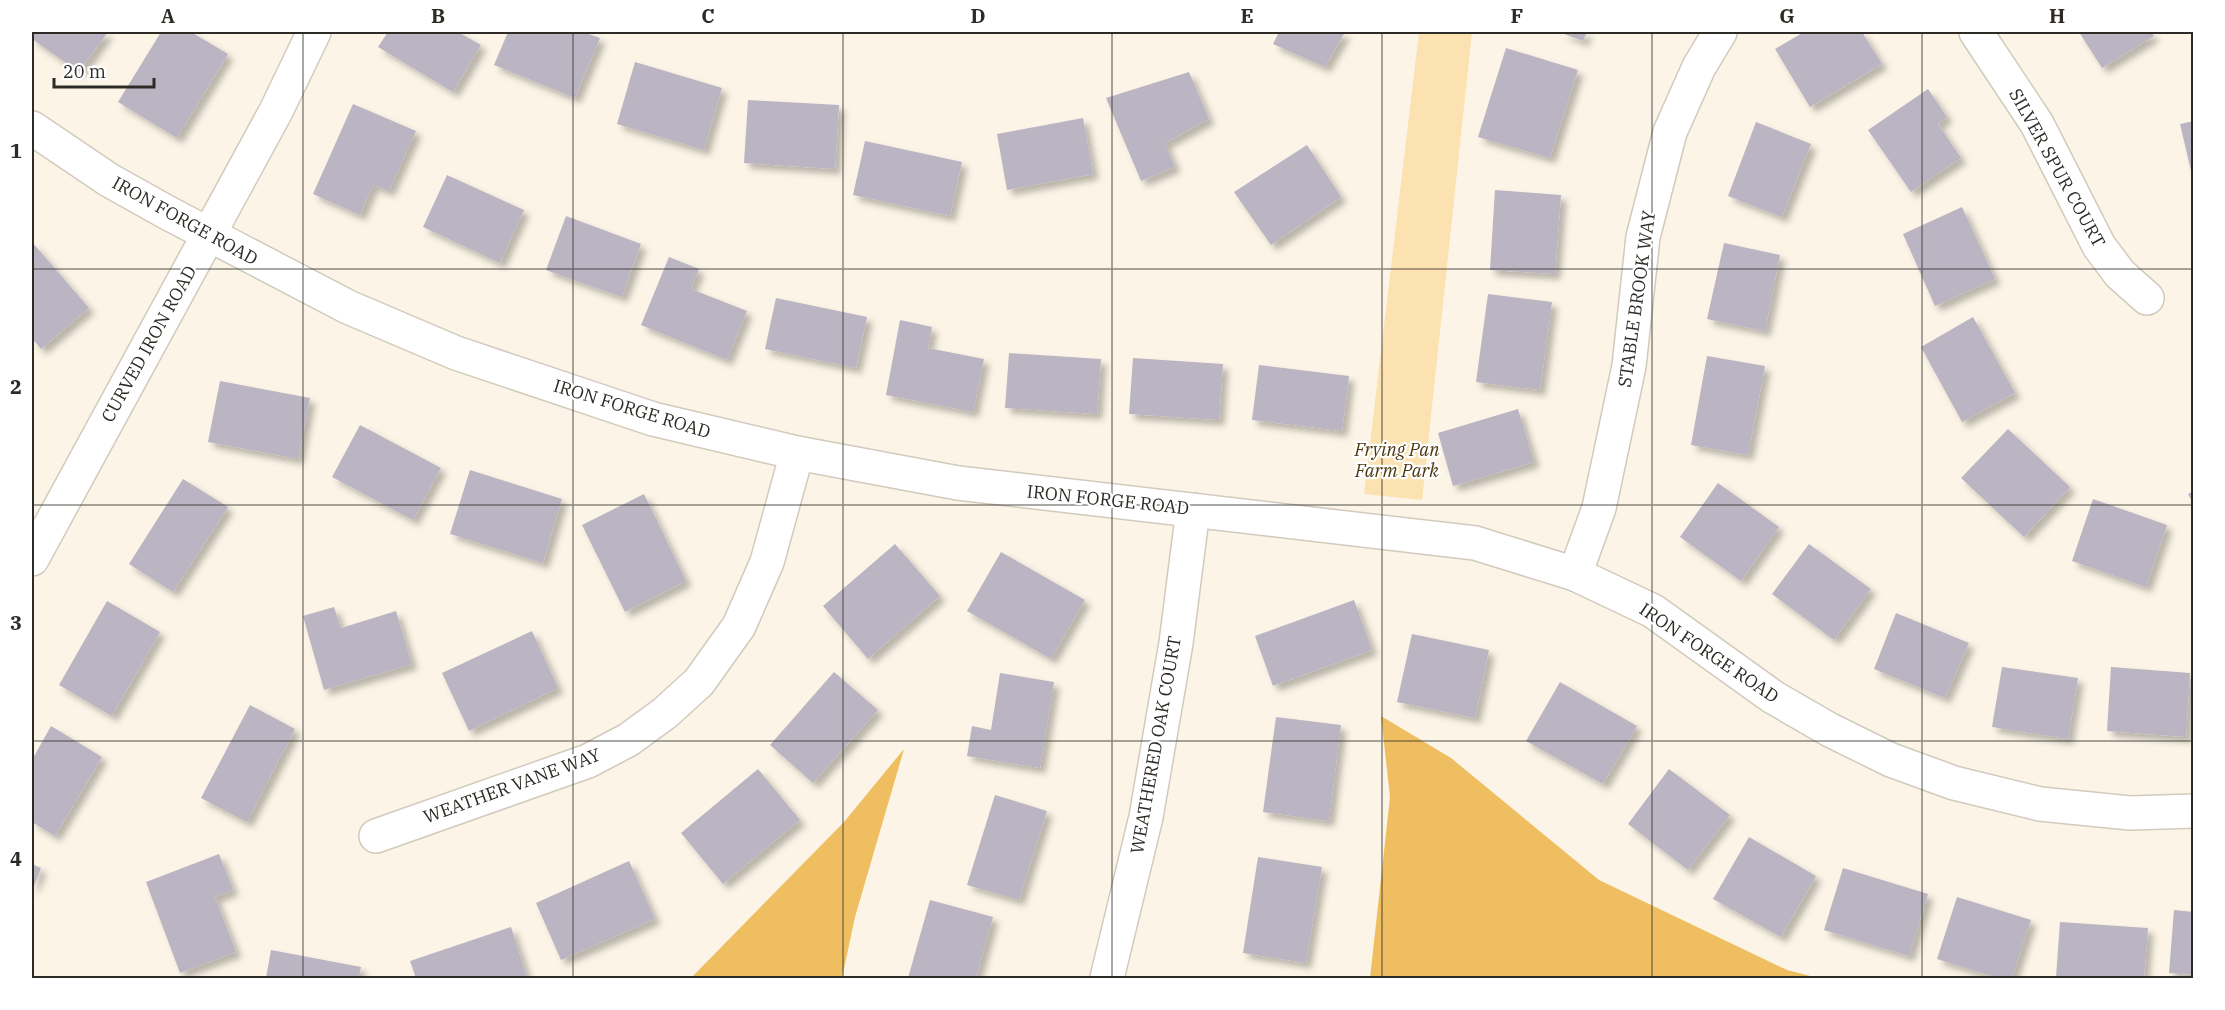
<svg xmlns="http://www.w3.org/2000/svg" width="2225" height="1010" viewBox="0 0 2225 1010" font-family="'IBM Plex Serif',serif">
<defs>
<filter id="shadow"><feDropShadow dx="5.5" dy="5.5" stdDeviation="3" flood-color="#0004"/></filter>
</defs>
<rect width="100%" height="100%" fill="#fcf4e6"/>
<polygon fill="#fce1b1" points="1419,32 1472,32 1422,500 1364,494"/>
<g fill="#eebe61">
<polygon points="1381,716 1451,758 1599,880 1787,970 1818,978 1370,978 1390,797"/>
<polygon points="904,749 855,917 842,978 691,978 844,822"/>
</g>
<g fill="#bbb4c2" filter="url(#shadow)">
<polygon points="32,32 108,32 79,72 32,39"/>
<polygon points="161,32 191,32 228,54 177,138 118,102"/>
<polygon points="388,32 458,32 481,45 453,92 378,47"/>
<polygon points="508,32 583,32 600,38 575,98 494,65"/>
<polygon points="1279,32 1345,32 1325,67 1273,44"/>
<polygon points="1559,32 1587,32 1583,41"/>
<polygon points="1804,32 1862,32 1882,64 1810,107 1775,49"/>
<polygon points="2079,32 2151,32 2154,36 2102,68"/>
<polygon points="1506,48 1578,70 1550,158 1478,137"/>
<polygon points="635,62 722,88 704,150 617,124"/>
<polygon points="1189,72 1209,119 1165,143 1175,167 1141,181 1106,98"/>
<polygon points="1928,89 1947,117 1938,124 1961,158 1911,192 1868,130"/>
<polygon points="748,100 839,105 835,169 744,163"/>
<polygon points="353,104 416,131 389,191 373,185 360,215 313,194"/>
<polygon points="1083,118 1093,174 1007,190 997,134"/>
<polygon points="2194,121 2194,179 2193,179 2180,124"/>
<polygon points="1756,122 1811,144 1782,217 1728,196"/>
<polygon points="865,141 962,162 950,216 853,195"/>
<polygon points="1307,145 1341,197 1271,245 1234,192"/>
<polygon points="447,175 524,210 500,263 423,227"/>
<polygon points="1495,190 1561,195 1555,274 1490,270"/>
<polygon points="1962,207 1995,279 1935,306 1903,234"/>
<polygon points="566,216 641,244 622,297 546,270"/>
<polygon points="32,242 89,308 41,349 32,338"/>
<polygon points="1724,243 1780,255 1765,331 1707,319"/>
<polygon points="669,257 699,269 691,289 747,311 727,360 641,325"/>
<polygon points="1488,294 1552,302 1540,390 1476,382"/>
<polygon points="776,298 867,317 856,368 765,349"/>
<polygon points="1973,317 2015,393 1962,422 1921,347"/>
<polygon points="900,320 932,327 928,348 984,359 973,412 886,395"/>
<polygon points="1009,353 1101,359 1097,414 1005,408"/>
<polygon points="1707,356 1765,366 1748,455 1691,445"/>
<polygon points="1133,358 1223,364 1219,420 1129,414"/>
<polygon points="1259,365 1349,376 1342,431 1252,420"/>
<polygon points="220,381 310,398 298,459 208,442"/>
<polygon points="1518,409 1534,462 1453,486 1438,433"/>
<polygon points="360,425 441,468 413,520 332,477"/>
<polygon points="2008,429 2070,487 2024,537 1961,478"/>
<polygon points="470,470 562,499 543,563 450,534"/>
<polygon points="183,479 228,507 173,592 129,564"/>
<polygon points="1718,483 1779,527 1741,581 1680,537"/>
<polygon points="2194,491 2194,505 2188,494"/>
<polygon points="644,494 686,581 625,612 582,525"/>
<polygon points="2093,499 2167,525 2146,587 2072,561"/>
<polygon points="895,544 940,596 868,659 823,606"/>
<polygon points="1809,544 1871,589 1834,640 1772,594"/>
<polygon points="1001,552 1085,600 1051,659 967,611"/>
<polygon points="1354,600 1372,650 1273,686 1255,636"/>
<polygon points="107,601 160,632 112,716 59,685"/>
<polygon points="334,607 341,628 396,611 412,664 324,690 303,616"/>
<polygon points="1896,613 1969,643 1945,698 1874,669"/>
<polygon points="532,631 558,688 469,731 442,673"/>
<polygon points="1412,634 1489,650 1475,718 1397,702"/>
<polygon points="2002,667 2078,678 2068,739 1992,727"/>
<polygon points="2111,667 2190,673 2186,737 2107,731"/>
<polygon points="834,672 878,710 813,783 770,745"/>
<polygon points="1000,673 1054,682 1040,768 967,756 972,726 991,730"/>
<polygon points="1560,682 1637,726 1603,784 1526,741"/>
<polygon points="250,705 295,729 247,822 201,798"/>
<polygon points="1276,717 1341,725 1329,821 1263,812"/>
<polygon points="51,726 102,757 55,836 32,822 32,760"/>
<polygon points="758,769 800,820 723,884 681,833"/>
<polygon points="1669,769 1730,815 1688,870 1628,824"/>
<polygon points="995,795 1047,811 1019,900 967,885"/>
<polygon points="1749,837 1816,876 1781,937 1713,899"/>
<polygon points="219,854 233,890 215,897 236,952 180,973 146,882"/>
<polygon points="1258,857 1322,867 1306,963 1243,953"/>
<polygon points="629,861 655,919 561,960 536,903"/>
<polygon points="32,864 41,868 32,891"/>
<polygon points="1843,868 1928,894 1909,956 1824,930"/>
<polygon points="1957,897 2031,920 2012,978 1998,978 1937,959"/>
<polygon points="930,900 993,917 976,978 908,978"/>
<polygon points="2174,910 2194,912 2194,975 2169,973"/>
<polygon points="2060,922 2148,928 2144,978 2056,978"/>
<polygon points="511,927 527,977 416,978 410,961"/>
<polygon points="271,950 361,967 359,978 266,978"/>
</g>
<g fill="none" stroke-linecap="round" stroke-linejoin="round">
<defs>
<g id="street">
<polyline points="1976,32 2037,124 2099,246 2120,274 2147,298"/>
<polyline points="32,128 109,180 168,213 348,307 456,353 653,419 797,453 958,483 1475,543 1575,574 1653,611 1773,697 1830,730 1891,760 1954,783 2040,804 2130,813 2194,811"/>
<polyline points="32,559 276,111 314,32"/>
<polyline points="1575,574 1599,508 1629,366 1643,237 1670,132 1699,67 1720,32"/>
<polyline points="376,836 588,761 628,740 665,713 699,682 739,626 767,562 797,453"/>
<polyline points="1107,978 1146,817 1176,643 1193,510"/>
</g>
</defs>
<use href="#street" stroke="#d2cabd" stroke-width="36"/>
<use href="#street" stroke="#fff" stroke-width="33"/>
</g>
<path fill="none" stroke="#2e2b26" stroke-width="1.5" stroke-opacity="0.55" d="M303 32V978M573 32V978M843 32V978M1112 32V978M1382 32V978M1652 32V978M1922 32V978M32 269H2194M32 505H2194M32 741H2194"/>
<g text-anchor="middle" stroke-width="4.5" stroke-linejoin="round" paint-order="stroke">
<g font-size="18" fill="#2e2b26" stroke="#fff">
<text transform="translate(2057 168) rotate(61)" y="6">SILVER SPUR COURT</text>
<text transform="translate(185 221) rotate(29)" y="6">IRON FORGE ROAD</text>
<text transform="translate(1637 299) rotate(-82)" y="6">STABLE BROOK WAY</text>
<text transform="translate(149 344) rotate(-61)" y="6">CURVED IRON ROAD</text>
<text transform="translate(632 409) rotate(17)" y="6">IRON FORGE ROAD</text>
<text transform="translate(1108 500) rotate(6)" y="6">IRON FORGE ROAD</text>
<text transform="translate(1709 653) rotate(34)" y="6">IRON FORGE ROAD</text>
<text transform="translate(1156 745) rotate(-80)" y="6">WEATHERED OAK COURT</text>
<text transform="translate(512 786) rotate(-20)" y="6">WEATHER VANE WAY</text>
</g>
<g font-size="18" font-style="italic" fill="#4b3710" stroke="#fff">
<text x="1397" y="456">Frying Pan<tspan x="1397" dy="21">Farm Park</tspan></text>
</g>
</g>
<rect width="2225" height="1010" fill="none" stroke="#ffffff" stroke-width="66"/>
<path d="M54 78v9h100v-9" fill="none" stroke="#2e2b26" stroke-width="3"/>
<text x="63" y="78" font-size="18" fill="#2e2b26" stroke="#ffffff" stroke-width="4.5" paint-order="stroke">20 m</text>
<rect x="33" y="33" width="2159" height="944" fill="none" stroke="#2e2b26" stroke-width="2"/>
<g font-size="20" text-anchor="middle" font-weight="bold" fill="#2e2b26">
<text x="168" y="23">A</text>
<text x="438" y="23">B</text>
<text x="708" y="23">C</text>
<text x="978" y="23">D</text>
<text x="1247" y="23">E</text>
<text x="1517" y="23">F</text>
<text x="1787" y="23">G</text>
<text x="2057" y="23">H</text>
<text x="16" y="158">1</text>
<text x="16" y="394">2</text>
<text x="16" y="630">3</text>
<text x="16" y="866">4</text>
</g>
</svg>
